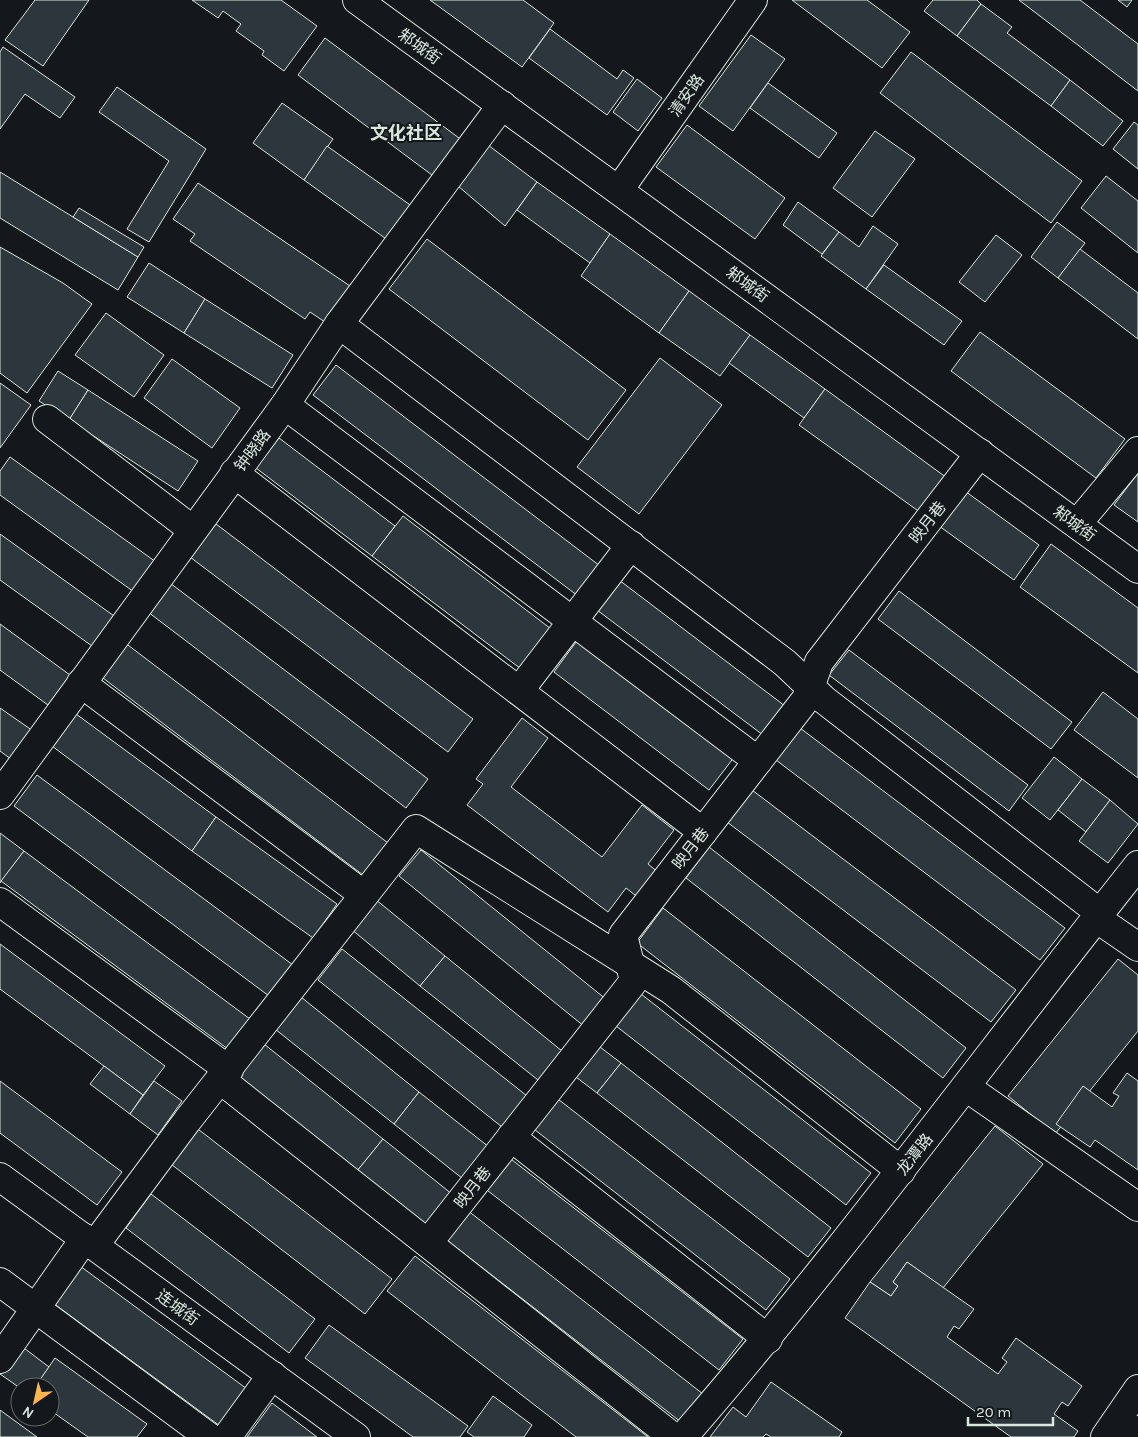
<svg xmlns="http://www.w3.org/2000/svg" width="1138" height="1437" viewBox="0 0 1138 1437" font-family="Karla,'Noto Sans SC',sans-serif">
<rect width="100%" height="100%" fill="#14181c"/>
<g fill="#2c363c" stroke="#d8e6dc">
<polygon points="35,0 89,0 43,66 5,40"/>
<polygon points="192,0 281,0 317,26 284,71 262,55 264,51 236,31 241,24 223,11 218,18"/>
<polygon points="430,0 523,0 554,23 522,67"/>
<polygon points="792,0 867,0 910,32 882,68"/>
<polygon points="933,0 977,0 981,4 957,36 924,11"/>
<polygon points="1019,0 1080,0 1138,44 1138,91"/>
<polygon points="1118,0 1132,0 1127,7"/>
<polygon points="981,4 1012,27 1007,33 1070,80 1051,106 957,36"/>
<polygon points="550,29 617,79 623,70 634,78 607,115 529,58"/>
<polygon points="751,35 785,59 733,131 699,106"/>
<polygon points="325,38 467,144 440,181 298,75"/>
<polygon points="3,47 75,97 60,118 25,94 0,129 0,52"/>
<polygon points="911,52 1082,181 1051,223 880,93"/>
<polygon points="637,79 662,98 638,131 613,112"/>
<polygon points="1070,80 1123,121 1103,146 1051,106"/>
<polygon points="768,83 837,133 819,158 750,108"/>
<polygon points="117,87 206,149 149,242 127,229 169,161 99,112"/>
<polygon points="282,103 333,139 304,180 253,143"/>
<polygon points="1134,122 1138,125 1138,169 1113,149"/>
<polygon points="687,125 785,198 755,239 656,167"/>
<polygon points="875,131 915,159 872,217 833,188"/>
<polygon points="488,145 537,182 505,226 458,186"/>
<polygon points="327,146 413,207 389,241 304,180"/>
<polygon points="0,172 138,257 118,290 0,218"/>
<polygon points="1106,176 1138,201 1138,253 1081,208"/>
<polygon points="537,182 610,234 590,263 517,210"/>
<polygon points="198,183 350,286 325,322 310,312 305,319 190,241 195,234 173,219"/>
<polygon points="798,202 839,232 822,254 783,225"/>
<polygon points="79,208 144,247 138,257 73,217"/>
<polygon points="1057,222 1085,243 1058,278 1031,257"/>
<polygon points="873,226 898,244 866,289 821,256 839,232 859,247"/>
<polygon points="610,234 689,291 659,333 581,276"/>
<polygon points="996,235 1022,255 985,302 959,282"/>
<polygon points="427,239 626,390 588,440 389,289"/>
<polygon points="0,247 63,283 92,304 27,393 0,373"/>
<polygon points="1080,249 1138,293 1138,339 1058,278"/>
<polygon points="149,263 205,299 184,333 127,297"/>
<polygon points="884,265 962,321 944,345 866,289"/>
<polygon points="689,291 750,335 720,376 659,333"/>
<polygon points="205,299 293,355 272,388 184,333"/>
<polygon points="106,313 164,355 134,397 75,355"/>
<polygon points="980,332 1125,439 1096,478 951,371"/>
<polygon points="750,335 825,389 804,418 729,363"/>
<polygon points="660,358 722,405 639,514 577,467"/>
<polygon points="172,359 240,408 212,448 144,398"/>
<polygon points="336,365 600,566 578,596 313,395"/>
<polygon points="58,371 88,390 69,420 39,401"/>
<polygon points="0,383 31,405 0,448"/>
<polygon points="825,389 1039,545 1014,580 799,425"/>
<polygon points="88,390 198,461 178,491 69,420"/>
<polygon points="279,438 395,526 372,556 256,468"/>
<polygon points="10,457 156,562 134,592 0,495 0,471"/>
<polygon points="1138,473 1138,522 1114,505"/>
<polygon points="403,516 555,632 525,672 372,556"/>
<polygon points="216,524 473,719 448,752 190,557"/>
<polygon points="0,534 114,616 92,646 0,580"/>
<polygon points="1051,544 1138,608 1138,673 1020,587"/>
<polygon points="619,580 785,706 763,735 597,610"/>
<polygon points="170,583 428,779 406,808 148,612"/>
<polygon points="899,591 1072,722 1051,749 878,619"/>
<polygon points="0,624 70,675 48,705 0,670"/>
<polygon points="579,638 735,756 709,790 554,672"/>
<polygon points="124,642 388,843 363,875 99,675"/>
<polygon points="849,650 1028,785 1009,811 829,675"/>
<polygon points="1103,692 1138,719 1138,778 1074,730"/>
<polygon points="0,708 36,733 15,762 0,751"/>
<polygon points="72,711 216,817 192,851 48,743"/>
<polygon points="522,718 548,738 511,787 602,857 642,805 674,830 648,864 659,873 640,899 626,888 608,912 467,805 483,784 476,779"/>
<polygon points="800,728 1065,928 1040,960 776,760"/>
<polygon points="1054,757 1082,779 1050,820 1022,798"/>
<polygon points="37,775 293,965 269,996 14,806"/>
<polygon points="1082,779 1110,800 1086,832 1058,810"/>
<polygon points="752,790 1016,990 991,1022 727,822"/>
<polygon points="1110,800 1138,824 1108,863 1079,841"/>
<polygon points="216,817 337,904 313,938 192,851"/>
<polygon points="0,833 24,851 0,883"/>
<polygon points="709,847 966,1048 943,1078 686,878"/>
<polygon points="421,850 607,1000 585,1027 399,876"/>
<polygon points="24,851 254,1022 232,1052 1,881"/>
<polygon points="375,899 445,956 420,986 351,929"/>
<polygon points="663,908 921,1109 895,1143 637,943"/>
<polygon points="0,944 165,1066 143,1095 0,989"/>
<polygon points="342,949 527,1096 502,1127 318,980"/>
<polygon points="445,956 562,1051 538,1080 420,986"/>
<polygon points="1118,959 1138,975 1138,1031 1055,1134 1008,1096"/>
<polygon points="641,994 871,1173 846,1205 616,1026"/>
<polygon points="301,997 419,1092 394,1124 275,1029"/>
<polygon points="264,1044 383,1139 357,1171 238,1077"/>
<polygon points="600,1047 621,1063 597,1093 576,1077"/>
<polygon points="621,1063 831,1228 808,1257 597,1093"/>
<polygon points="104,1066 143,1095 130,1114 90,1084"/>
<polygon points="1127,1073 1138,1081 1138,1170 1095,1140 1090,1147 1056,1124 1083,1086 1112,1107 1119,1096 1113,1093"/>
<polygon points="0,1081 122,1172 97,1205 0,1133"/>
<polygon points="154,1081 182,1101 158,1135 130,1114"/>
<polygon points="419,1092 489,1147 463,1179 394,1124"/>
<polygon points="554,1096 790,1279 766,1310 530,1126"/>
<polygon points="194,1126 392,1279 365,1314 167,1161"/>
<polygon points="995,1126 1043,1164 943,1288 907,1262 893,1282 898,1286 891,1296 870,1282"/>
<polygon points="383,1139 452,1194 426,1227 357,1171"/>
<polygon points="507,1156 743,1339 719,1370 483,1187"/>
<polygon points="151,1194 315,1319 289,1353 126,1228"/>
<polygon points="467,1210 703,1394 681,1422 444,1238"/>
<polygon points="415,1256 648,1437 576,1437 387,1291"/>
<polygon points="907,1262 974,1309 959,1329 954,1326 947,1337 998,1374 1007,1362 1002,1358 1016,1338 1082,1386 1068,1406 1062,1402 1054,1414 1078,1431 1074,1437 1011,1437 845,1318 870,1282 891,1296 898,1286 893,1282"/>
<polygon points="80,1266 247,1389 220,1426 53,1303"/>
<polygon points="329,1325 468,1426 460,1437 413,1437 305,1358"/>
<polygon points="16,1342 49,1367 35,1387 20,1388 0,1374 0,1365"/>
<polygon points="55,1358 147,1424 137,1437 88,1437 50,1410 50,1387 35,1387"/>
<polygon points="771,1382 842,1432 839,1437 771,1437 766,1434 763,1437 710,1437 733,1407 746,1417"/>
<polygon points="493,1396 532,1425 524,1437 474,1437 467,1432"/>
<polygon points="272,1403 317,1437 247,1437"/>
<polygon points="0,1410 37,1437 0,1437"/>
</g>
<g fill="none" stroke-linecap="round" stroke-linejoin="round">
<defs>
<g id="minor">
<polyline points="357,0 1138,569"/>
<polyline points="619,190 753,0"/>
<polyline points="339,324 785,663 823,699 1100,913"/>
<polyline points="285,405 758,761"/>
<polyline points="47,419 193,530"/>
<polyline points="234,473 703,832"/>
<polyline points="1077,524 1138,451"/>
<polyline points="81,683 364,895"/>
<polyline points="519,691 631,545"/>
<polyline points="0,795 285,405 339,324 502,105"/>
<polyline points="0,902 229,1070"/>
<polyline points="1096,918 1138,947"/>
<polyline points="221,1080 673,1437"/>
<polyline points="966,1087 1138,1207"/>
<polyline points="511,1137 768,1339"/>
<polyline points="0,1177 356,1437"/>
<polyline points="428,1243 634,981 623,935 806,699 819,662 980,453"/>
<polyline points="94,1246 187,1121 416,829 671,990 901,1171"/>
<polyline points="0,1282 209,1437"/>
<polyline points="0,1359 85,1238"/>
<polyline points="227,1437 272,1375"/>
<path d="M683 1437C843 1253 986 1056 1138 865"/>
<polyline points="1105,1437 1138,1389"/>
<polyline points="1133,1437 1138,1430"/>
</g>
</defs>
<use href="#minor" stroke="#d8e6dc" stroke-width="30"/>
<use href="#minor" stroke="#14181c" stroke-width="28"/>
</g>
<g text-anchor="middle" stroke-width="4" stroke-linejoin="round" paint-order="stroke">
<g font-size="16" fill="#d8e6dc" stroke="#14181c">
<text transform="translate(420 46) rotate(36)" y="6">邾城街</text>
<text transform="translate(686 95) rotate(-55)" y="6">清安路</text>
<text transform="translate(748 284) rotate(36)" y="6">邾城街</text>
<text transform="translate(252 450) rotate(-53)" y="6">钟晓路</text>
<text transform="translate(927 522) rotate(-52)" y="6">映月巷</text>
<text transform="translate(1075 523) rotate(36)" y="6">邾城街</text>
<text transform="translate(690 848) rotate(-52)" y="6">映月巷</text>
<text transform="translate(914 1154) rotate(-52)" y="6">龙潭路</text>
<text transform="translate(472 1187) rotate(-52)" y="6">映月巷</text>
<text transform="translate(178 1307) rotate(36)" y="6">连城街</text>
</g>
<g font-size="18" font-weight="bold" fill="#d8e6dc" stroke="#14181c">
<text x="406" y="139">文化社区</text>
</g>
</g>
<g transform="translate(35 1402) rotate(214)"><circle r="24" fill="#14181c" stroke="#626a69"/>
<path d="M0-4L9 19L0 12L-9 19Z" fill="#ffb74d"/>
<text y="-8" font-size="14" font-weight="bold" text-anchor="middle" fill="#d8e6dc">N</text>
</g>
<path d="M968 1417v8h85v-8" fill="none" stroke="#d8e6dc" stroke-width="2.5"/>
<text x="976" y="1417" font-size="15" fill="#d8e6dc" stroke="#14181c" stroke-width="4" paint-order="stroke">20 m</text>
</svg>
